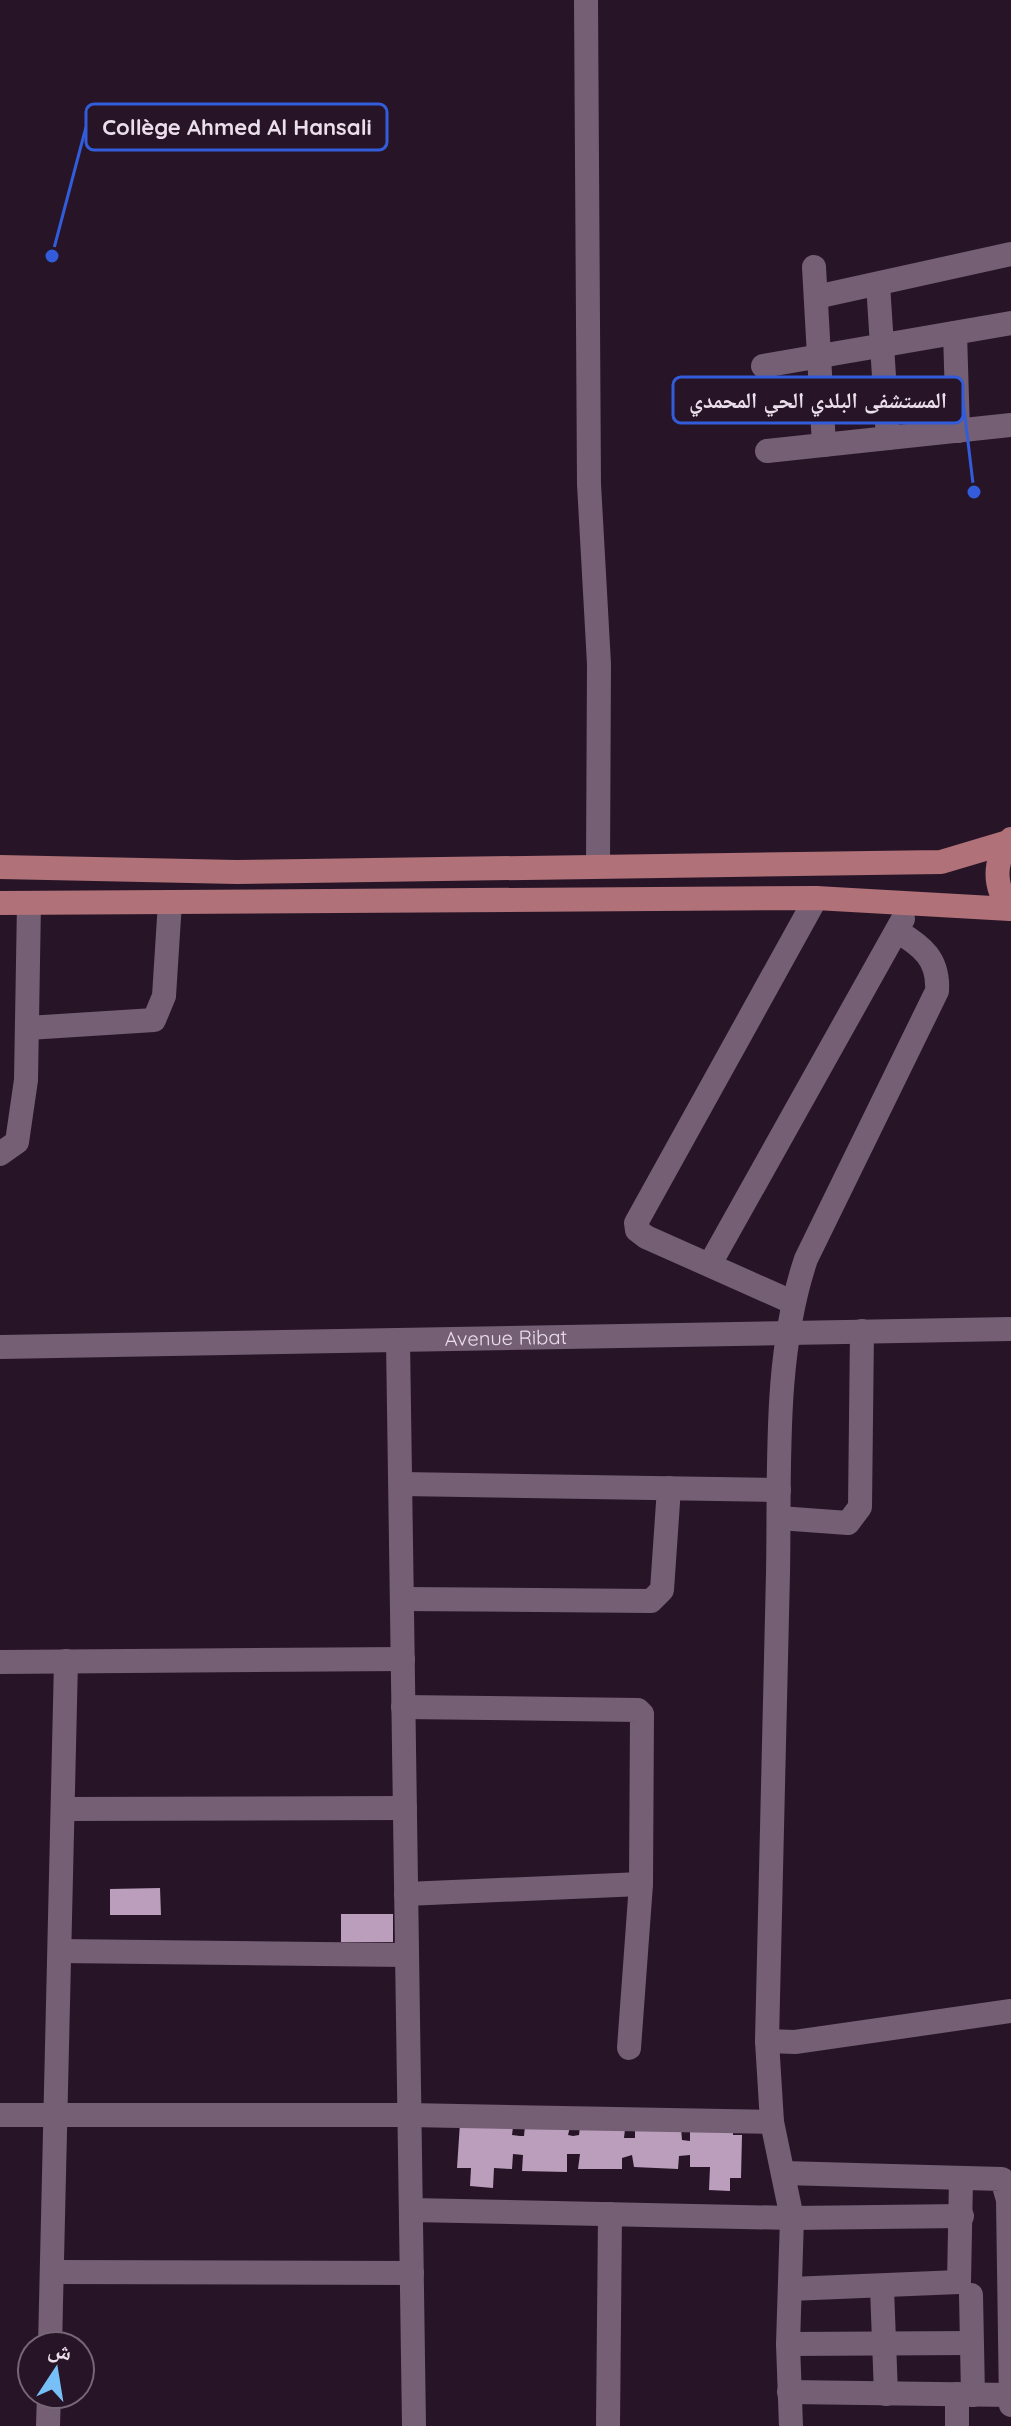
<svg xmlns="http://www.w3.org/2000/svg" width="1011" height="2426" viewBox="0 0 1011 2426" font-family="Quicksand,'Noto Naskh Arabic',sans-serif">
<rect width="100%" height="100%" fill="#271527"/>
<g fill="#bb9ebb">
<polygon points="160,1888 161,1915 110,1915 110,1889"/>
<rect x="341" y="1914" width="52" height="28"/>
<polygon points="460,2123 513,2127 512,2135 520,2136 524,2136 525,2126 570,2127 568,2135 573,2136 579,2135 580,2127 625,2129 624,2138 635,2138 635,2127 681,2128 682,2140 690,2141 690,2128 733,2129 733,2135 742,2135 741,2178 730,2178 730,2191 709,2190 710,2167 690,2167 690,2155 679,2156 678,2169 634,2167 632,2155 622,2158 622,2169 578,2169 580,2154 567,2154 567,2172 522,2171 523,2155 513,2154 512,2169 494,2168 493,2188 470,2186 471,2168 457,2168"/>
</g>
<g fill="none" stroke-linecap="round" stroke-linejoin="round">
<g stroke="#745f74" stroke-width="24">
<polyline points="586,0 589,484 599,664 598,866"/>
<polyline points="814,267 824,445"/>
<polyline points="878,284 888,438"/>
<polyline points="816,297 1011,254"/>
<polyline points="955,333 958,431"/>
<polyline points="763,366 1011,323"/>
<polyline points="767,451 1011,425"/>
<polyline points="28,1028 154,1020 164,996 170,902"/>
<polyline points="0,1154 17,1142 26,1080 29,903"/>
<polyline points="710,1264 903,919"/>
<polyline points="792,1302 646,1237 637,1230 636,1223 816,898"/>
<polyline points="398,1340 414,2426"/>
<path id="s1" d="M0 1347 1011 1329"/>
<polyline points="401,1484 779,1490"/>
<polyline points="779,1518 848,1523 860,1507 862,1331"/>
<polyline points="402,1599 651,1601 662,1590 669,1488"/>
<polyline points="0,1662 403,1659"/>
<polyline points="403,1707 638,1710 642,1714 641,1884 406,1894"/>
<polyline points="63,1809 405,1808"/>
<polyline points="60,1951 407,1955"/>
<polyline points="767,2041 795,2042 1011,2011"/>
<polyline points="629,2048 641,1884"/>
<polyline points="0,2115 409,2115 772,2122"/>
<polyline points="783,2173 1002,2179 1008,2200 1011,2405"/>
<polyline points="411,2210 792,2218 962,2216"/>
<polyline points="52,2272 412,2273"/>
<polyline points="882,2288 886,2394"/>
<polyline points="790,2289 959,2282 961,2179"/>
<polyline points="971,2295 973,2395"/>
<polyline points="788,2344 971,2343"/>
<polyline points="50,2346 66,1661"/>
<polyline points="789,2392 1011,2395"/>
<polyline points="957,2394 957,2426"/>
<polyline points="48,2426 49,2394"/>
<polyline points="608,2426 610,2214"/>
<path d="M791 2426 788 2344 792 2218 772 2122 767 2041C770 1885 774 1729 778 1573 780 1469 773 1357 806 1259L937 991C939 959 922 946 897 931"/>
</g>
<g stroke="#b07178" stroke-width="24">
<path d="M1011 839C993 861 993 887 1011 909"/>
<polyline points="0,867 237,872 941,862 1008,842"/>
<polyline points="0,903 816,898 1010,909"/>
</g>
</g>
<g text-anchor="middle" stroke-width="8" stroke-linejoin="round" paint-order="stroke">
<g font-size="20" fill="#ecdfec" stroke="#271527">
<text dy="7" stroke="none"><textPath href="#s1" startOffset="506">Avenue Ribat</textPath></text>
</g>
</g>
<path fill="none" stroke="#325cda" stroke-width="3" d="M52 256L86 127M974 492L963 400"/>
<g fill="#325cda" stroke="#271527" stroke-width="3">
<circle cx="52" cy="256" r="8"/>
<circle cx="974" cy="492" r="8"/>
</g>
<g fill="#271527" stroke="#325cda" stroke-width="3">
<rect x="86" y="104" width="301" height="46" rx="8"/>
<rect x="673" y="377" width="290" height="46" rx="8"/>
</g>
<g font-size="22" text-anchor="middle" font-weight="bold" fill="#ecdfec">
<text x="237" y="135">Collège Ahmed Al Hansali</text>
<text x="818" y="408">المستشفى البلدي الحي المحمدي</text>
</g>
<g transform="translate(56 2370) rotate(12)"><circle r="38" fill="#271527" stroke="#766676" stroke-width="2"/>
<path d="M0-6L14 30L0 20L-14 30Z" fill="#77c0f7"/>
<text y="-12" font-size="22" font-weight="bold" text-anchor="middle" fill="#ecdfec">ش</text>
</g>
</svg>
